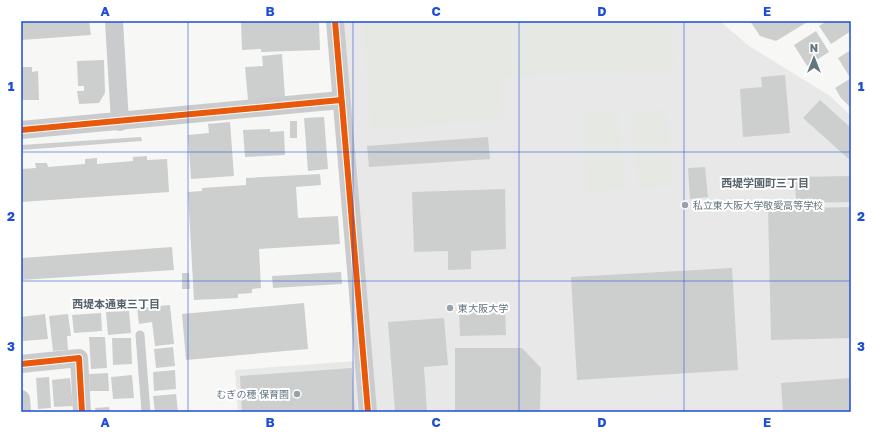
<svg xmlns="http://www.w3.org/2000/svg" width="872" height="433" viewBox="0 0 872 433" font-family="'Golos Text','Noto Sans JP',sans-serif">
<rect width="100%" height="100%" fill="#f7f7f6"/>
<g fill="#e7e8e7">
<polygon points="344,21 720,21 749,46 830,96 851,116 851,412 376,412"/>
<polygon points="357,361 361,412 238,412 235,370"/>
</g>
<g fill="#e6e8e3">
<polygon points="362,21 671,21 674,70 500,77 503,121 372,128"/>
<polygon points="667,109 672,187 638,189 632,112"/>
<polygon points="618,111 624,188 588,191 582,114"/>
</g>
<g fill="#cdcfcf">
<polygon points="21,21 89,21 91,35 21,40"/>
<polygon points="241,21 319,21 320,50 261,52 261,49 242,50"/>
<polygon points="750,21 809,21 776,41 760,36"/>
<polygon points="827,21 851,21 851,31 831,44 819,26"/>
<polygon points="816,31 829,52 807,66 794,45"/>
<polygon points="851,50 851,75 849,76 838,58"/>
<polygon points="282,54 285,97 248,100 245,67 263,66 262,56"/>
<polygon points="104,60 105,93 99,103 79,104 77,91 84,91 84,86 78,86 77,61"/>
<polygon points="21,67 32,67 32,72 38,71 39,100 21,100"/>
<polygon points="785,75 790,133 743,137 740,89 762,87 761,77"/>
<polygon points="851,78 851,108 841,98 835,88"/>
<polygon points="820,100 851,128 851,161 803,118"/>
<polygon points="324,117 328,169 308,171 304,118"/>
<rect x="290" y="121" width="7" height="17"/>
<polygon points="230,122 234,176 191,179 188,135 209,133 208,124"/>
<polygon points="270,129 270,132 284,131 285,155 245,157 243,130"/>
<polygon points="141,137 142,141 21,150 21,145"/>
<polygon points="488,137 490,159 369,167 367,146"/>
<polygon points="147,156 147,160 167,159 169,192 21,202 21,169 36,168 35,163 47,163 48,167 85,164 85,159 97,158 97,164 133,161 133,157"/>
<polygon points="705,167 708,197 690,199 688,168"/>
<polygon points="320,174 321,185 296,187 298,218 338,216 340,244 259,249 261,288 252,289 252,293 238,294 238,298 194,300 188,192 202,191 202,188 246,185 246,178"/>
<polygon points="851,176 851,202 796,203 795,177"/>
<polygon points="505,189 506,249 471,251 471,269 448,270 448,251 414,252 412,192"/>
<polygon points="851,207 851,338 771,340 768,209"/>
<polygon points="172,247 174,270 21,280 21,258"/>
<polygon points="732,268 738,370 577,380 571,277"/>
<polygon points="341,272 342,284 273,288 272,276"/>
<polygon points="182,273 189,273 190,289 182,289"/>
<polygon points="304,303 308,349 186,360 182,314"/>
<polygon points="170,305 174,344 155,346 152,322 139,324 137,308"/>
<polygon points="505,309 506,335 460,336 459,311"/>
<polygon points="129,311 131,333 108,335 106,312"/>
<polygon points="101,313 102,331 74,333 72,315"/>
<polygon points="45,314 48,339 23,341 21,317"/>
<polygon points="68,314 71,336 67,336 68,350 53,351 49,316"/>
<polygon points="444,318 448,365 424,367 427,412 395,412 388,322"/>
<polygon points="89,337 105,337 107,368 91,369"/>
<polygon points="112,338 131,338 132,364 113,365"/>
<polygon points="173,347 175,366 156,368 154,349"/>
<polygon points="455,348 522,348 541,368 540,412 455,412"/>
<polygon points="352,368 355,412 242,412 240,376"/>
<polygon points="175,370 176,389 154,391 153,372"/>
<polygon points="108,373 109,391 90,391 89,374"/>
<polygon points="132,375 134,398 113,399 111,377"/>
<polygon points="49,377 51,408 38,409 36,378"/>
<polygon points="70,378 73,406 54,407 52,380"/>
<polygon points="851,378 851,412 783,412 781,383"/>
<polygon points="176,394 178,412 155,412 153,396"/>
<polygon points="109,407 110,412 96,412 95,408"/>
</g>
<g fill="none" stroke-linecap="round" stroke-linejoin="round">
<polyline stroke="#c9cbcc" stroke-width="9" points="140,335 146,412"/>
<g stroke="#c9cbcc" stroke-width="18">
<polyline points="114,21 120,122"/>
<polyline points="335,21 368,412"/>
<polyline points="21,130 341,100"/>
<polyline points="21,364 79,358 82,412"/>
<polyline points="21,399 22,412"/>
</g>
<defs>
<g id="cycleway">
<polyline points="335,21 368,412"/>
<polyline points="21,130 341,100"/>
<polyline points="21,364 79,358 82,412"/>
</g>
</defs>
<use href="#cycleway" stroke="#fff" stroke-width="8"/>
<use href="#cycleway" stroke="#e8590c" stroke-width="6"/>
</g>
<path fill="none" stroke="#1d4ed8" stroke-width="1" stroke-opacity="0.55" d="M188 21V412M353 21V412M519 21V412M684 21V412M21 152H851M21 281H851"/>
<g fill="#97a3a9" stroke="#fff" stroke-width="1.5">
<circle cx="685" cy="205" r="4"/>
<circle cx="450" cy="308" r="4"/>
<circle cx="297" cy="394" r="4"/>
</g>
<g text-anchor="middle" stroke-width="4" stroke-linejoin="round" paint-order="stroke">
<g font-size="10" fill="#63767f" stroke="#fff" text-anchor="start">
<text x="693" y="209">私立東大阪大学敬愛高等学校</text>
<text x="458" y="312">東大阪大学</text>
<text x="289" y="398" text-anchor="end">むぎの穂 保育園</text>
</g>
<g font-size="11" font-weight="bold" fill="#55636b" stroke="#fff">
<text x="765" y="187">西堤学園町三丁目</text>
<text x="116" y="308">西堤本通東三丁目</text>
</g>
</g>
<rect width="872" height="433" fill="none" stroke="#ffffff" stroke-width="44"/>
<g transform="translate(814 58)" stroke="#ffffff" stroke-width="3" paint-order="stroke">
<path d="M0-3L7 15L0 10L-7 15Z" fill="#63767f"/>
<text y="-6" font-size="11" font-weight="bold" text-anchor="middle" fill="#63767f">N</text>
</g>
<rect x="22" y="22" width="828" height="389" fill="none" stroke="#1d4ed8" stroke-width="1.5"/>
<g font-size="13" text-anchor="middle" font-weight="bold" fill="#1d4ed8">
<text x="105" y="16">A</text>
<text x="270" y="16">B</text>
<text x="436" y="16">C</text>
<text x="602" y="16">D</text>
<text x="767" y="16">E</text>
<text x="11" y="91">1</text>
<text x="861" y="91">1</text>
<text x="11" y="221">2</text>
<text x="861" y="221">2</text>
<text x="11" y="351">3</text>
<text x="861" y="351">3</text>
<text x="105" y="427">A</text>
<text x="270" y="427">B</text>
<text x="436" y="427">C</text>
<text x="602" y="427">D</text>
<text x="767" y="427">E</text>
</g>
</svg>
